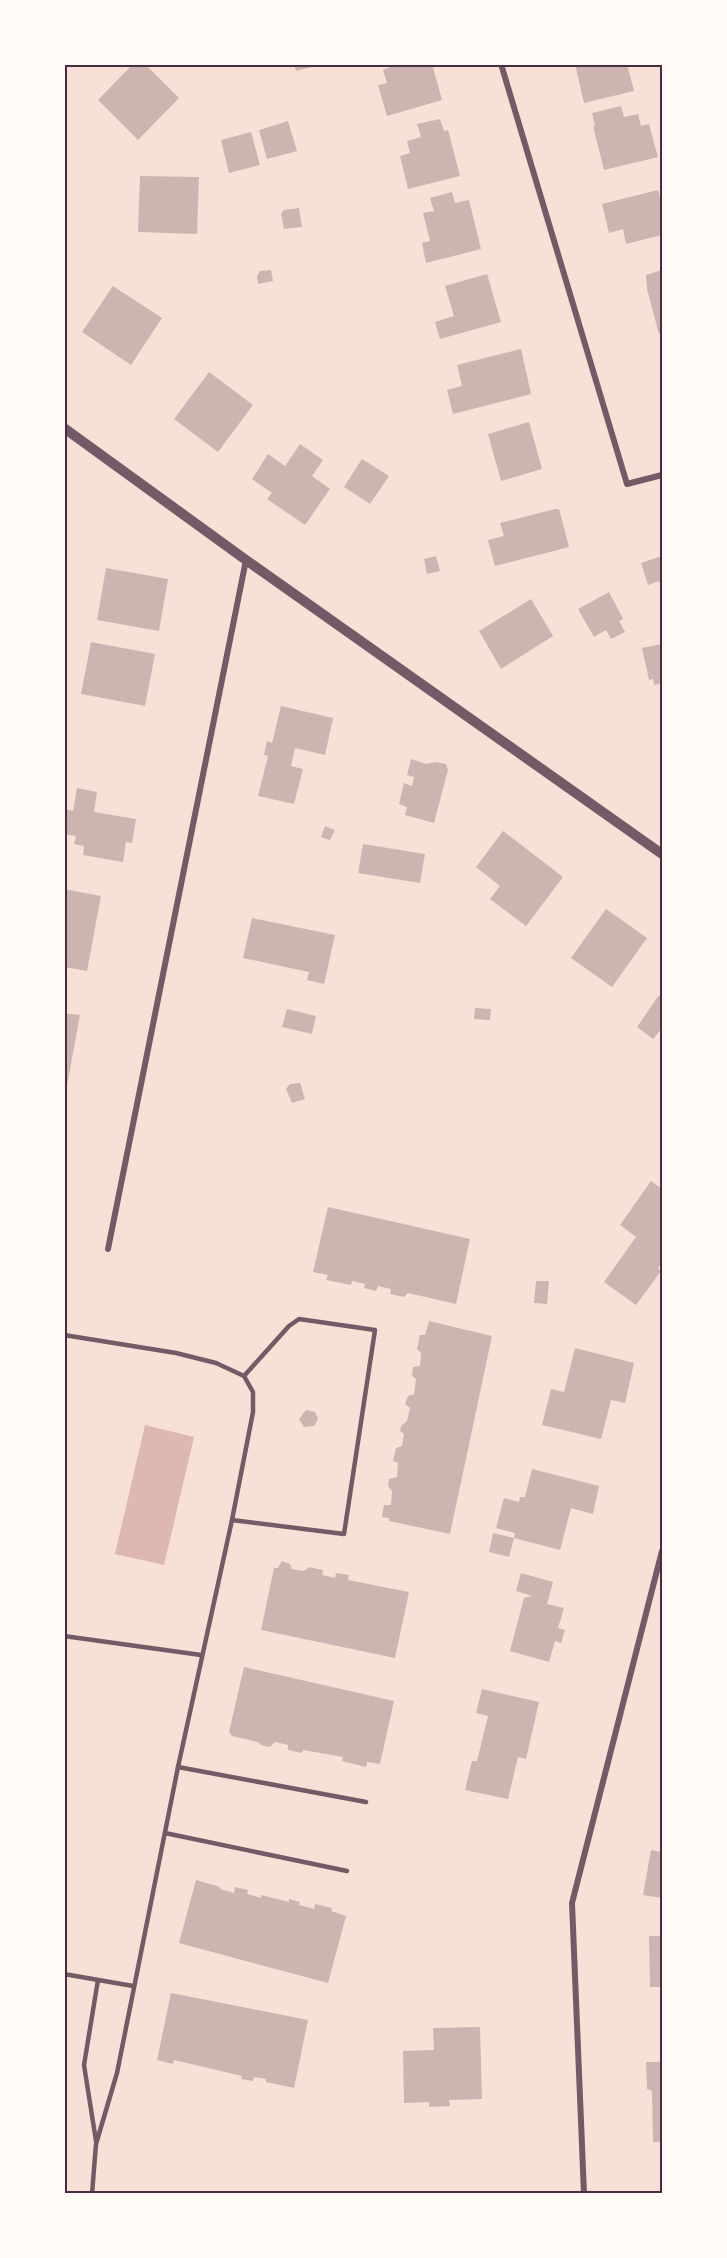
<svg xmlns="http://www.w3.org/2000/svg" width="727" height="2258" viewBox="0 0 727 2258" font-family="'Source Sans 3',sans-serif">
<rect width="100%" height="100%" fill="#f7e1d7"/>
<polygon fill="#dcb8b0" points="145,1425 194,1437 164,1565 115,1554"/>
<g fill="#ccb4b1">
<polygon points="133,64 145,64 179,98 138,140 98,100"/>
<polygon points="294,64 319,64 320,65 296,71"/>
<polygon points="398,64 432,64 442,100 387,116 378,85 387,83 383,70"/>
<polygon points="575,64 627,64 634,91 584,103"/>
<polygon points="621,106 624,117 638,114 641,126 649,124 658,157 604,170 593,126 595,126 592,113"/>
<polygon points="440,119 444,131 448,130 460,176 408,189 400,156 410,153 407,141 421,137 417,124"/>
<polygon points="288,121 297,151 267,159 259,130"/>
<polygon points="251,132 260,165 229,173 221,140"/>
<polygon points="140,176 199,177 197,234 138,232"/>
<polygon points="658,190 661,200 662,199 662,235 626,244 623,229 609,233 602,204"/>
<polygon points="452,192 455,203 469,200 481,249 426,263 422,243 430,241 423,213 434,211 430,198"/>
<polygon points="299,208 302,227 284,229 281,214 284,210"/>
<polygon points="271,270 273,281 258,284 257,276 260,271"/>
<polygon points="662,270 662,333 659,334 647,289 646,275"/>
<polygon points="487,274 501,322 440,339 435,322 454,316 445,286"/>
<polygon points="113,286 162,318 131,365 82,332"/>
<polygon points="521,349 531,394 453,414 447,390 462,386 457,365"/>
<polygon points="209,372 253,405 218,452 174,419"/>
<polygon points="529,422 542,469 501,481 488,434"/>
<polygon points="300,444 323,460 312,476 330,489 305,525 267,499 272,493 252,479 268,454 285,466"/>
<polygon points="362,459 389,476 370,504 344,487"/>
<polygon points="555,509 559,509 569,547 495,566 488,540 504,536 500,523"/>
<polygon points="436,556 440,571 427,574 424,559"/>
<polygon points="662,556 662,589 659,581 648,585 641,563"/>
<polygon points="106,568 168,579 159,631 97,620"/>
<polygon points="609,592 623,619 619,621 625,632 611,639 606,630 594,637 578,609"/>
<polygon points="531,599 553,636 501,669 479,631"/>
<polygon points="91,642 155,654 145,706 81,694"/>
<polygon points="662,644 662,683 654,685 653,679 649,680 642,648"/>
<polygon points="281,706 333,718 325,755 295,748 291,766 303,769 294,804 258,796 268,756 264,755 267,741 272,743"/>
<polygon points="411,759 426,764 435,762 446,764 448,770 434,823 405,815 407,807 399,804 404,783 412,786 414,777 407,775"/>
<polygon points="77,788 97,792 94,812 136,819 132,843 126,842 123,862 83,855 84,846 74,844 76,836 64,834 64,809 73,811"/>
<polygon points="325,826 335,830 330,840 321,837"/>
<polygon points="503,831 563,877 526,926 490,899 500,886 476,867"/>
<polygon points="363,844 425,854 420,883 358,873"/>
<polygon points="64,889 101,896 87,971 64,967"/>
<polygon points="606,909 647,938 612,987 571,958"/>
<polygon points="252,918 335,935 324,984 307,980 309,972 243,958"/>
<polygon points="659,995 662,998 662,1028 653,1039 637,1027"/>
<polygon points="475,1008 491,1009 490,1020 474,1019"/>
<polygon points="287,1009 316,1016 312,1034 282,1027"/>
<polygon points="64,1013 80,1015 66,1091 64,1091"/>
<polygon points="300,1083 305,1099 292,1103 286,1089 290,1084"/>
<polygon points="651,1181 662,1189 662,1262 658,1268 661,1271 636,1305 604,1282 636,1237 620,1225"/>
<polygon points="328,1207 470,1239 456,1304 408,1293 404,1297 390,1294 391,1289 378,1286 376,1291 364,1288 365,1284 352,1281 351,1285 326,1280 328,1275 313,1272"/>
<polygon points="536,1281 549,1281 547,1304 534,1303"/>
<polygon points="429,1321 492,1336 450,1534 389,1521 389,1518 382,1517 384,1505 391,1505 392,1491 388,1486 389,1479 397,1477 398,1463 393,1461 396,1448 402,1446 404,1434 400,1431 401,1426 407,1421 410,1408 405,1404 408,1396 414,1394 416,1379 412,1376 413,1367 420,1366 421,1353 417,1349 420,1335 425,1335"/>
<polygon points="575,1348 634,1363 625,1403 611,1400 601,1439 542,1425 551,1389 564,1392"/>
<polygon points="306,1410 315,1412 318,1419 314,1426 304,1427 299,1419"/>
<polygon points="532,1469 599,1486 593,1514 571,1508 560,1550 514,1538 515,1533 496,1528 504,1498 519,1502 520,1497 525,1497"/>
<polygon points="493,1533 514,1538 509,1557 489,1552"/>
<polygon points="282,1561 290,1564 292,1569 304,1571 309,1567 323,1570 322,1575 335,1578 336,1573 349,1575 348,1580 409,1592 395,1658 261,1630 274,1568 278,1568"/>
<polygon points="521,1573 553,1582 547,1604 564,1608 558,1628 565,1630 561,1643 555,1641 549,1662 510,1651 524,1598 532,1596 516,1591"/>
<polygon points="244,1667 394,1701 380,1764 367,1762 366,1767 342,1761 343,1757 303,1750 302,1753 288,1750 288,1745 275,1742 270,1747 261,1745 258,1742 232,1736 229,1732"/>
<polygon points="482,1689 539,1702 526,1759 518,1757 508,1799 465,1790 472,1761 477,1761 488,1716 476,1713"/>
<polygon points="651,1850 662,1852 662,1898 643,1895"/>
<polygon points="196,1880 220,1887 220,1889 234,1893 235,1887 248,1890 247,1894 261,1898 261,1895 289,1902 289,1899 300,1902 299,1905 314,1909 315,1904 332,1908 331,1911 346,1916 328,1983 179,1943"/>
<polygon points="649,1936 662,1936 662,1987 650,1987"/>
<polygon points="171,1993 308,2020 294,2088 266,2082 266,2079 254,2077 253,2081 241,2079 242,2076 174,2060 173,2064 157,2060"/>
<polygon points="480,2027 482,2099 449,2100 450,2106 429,2107 429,2102 404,2103 403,2051 434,2050 433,2028"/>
<polygon points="646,2062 662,2062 662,2142 653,2142 652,2091 647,2089"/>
</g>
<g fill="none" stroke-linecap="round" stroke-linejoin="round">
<g stroke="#755966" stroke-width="4.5">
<polyline points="64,1335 176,1353 216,1363 244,1376 253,1392 253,1412 232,1520 178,1767 117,2073 96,2144 92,2194"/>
<polyline points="232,1520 344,1534 375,1330 299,1319 289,1326 244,1376"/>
<polyline points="64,1636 201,1655"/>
<polyline points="178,1767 366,1802"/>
<polyline points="165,1833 347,1871"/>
<polyline points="64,1974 133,1986"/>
<polyline points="96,2141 84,2065 98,1980"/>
</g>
<g stroke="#755966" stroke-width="6">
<polyline points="501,64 627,484 662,475"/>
<polyline points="108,1249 246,560"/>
<polyline points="584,2194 572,1903 662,1551"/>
</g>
<polyline stroke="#755966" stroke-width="10" points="64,428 246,560 662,854"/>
</g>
<rect width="727" height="2258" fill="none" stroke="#fffaf5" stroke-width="132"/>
<rect x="66" y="66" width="595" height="2126" fill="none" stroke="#4a2c40" stroke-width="2"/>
</svg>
